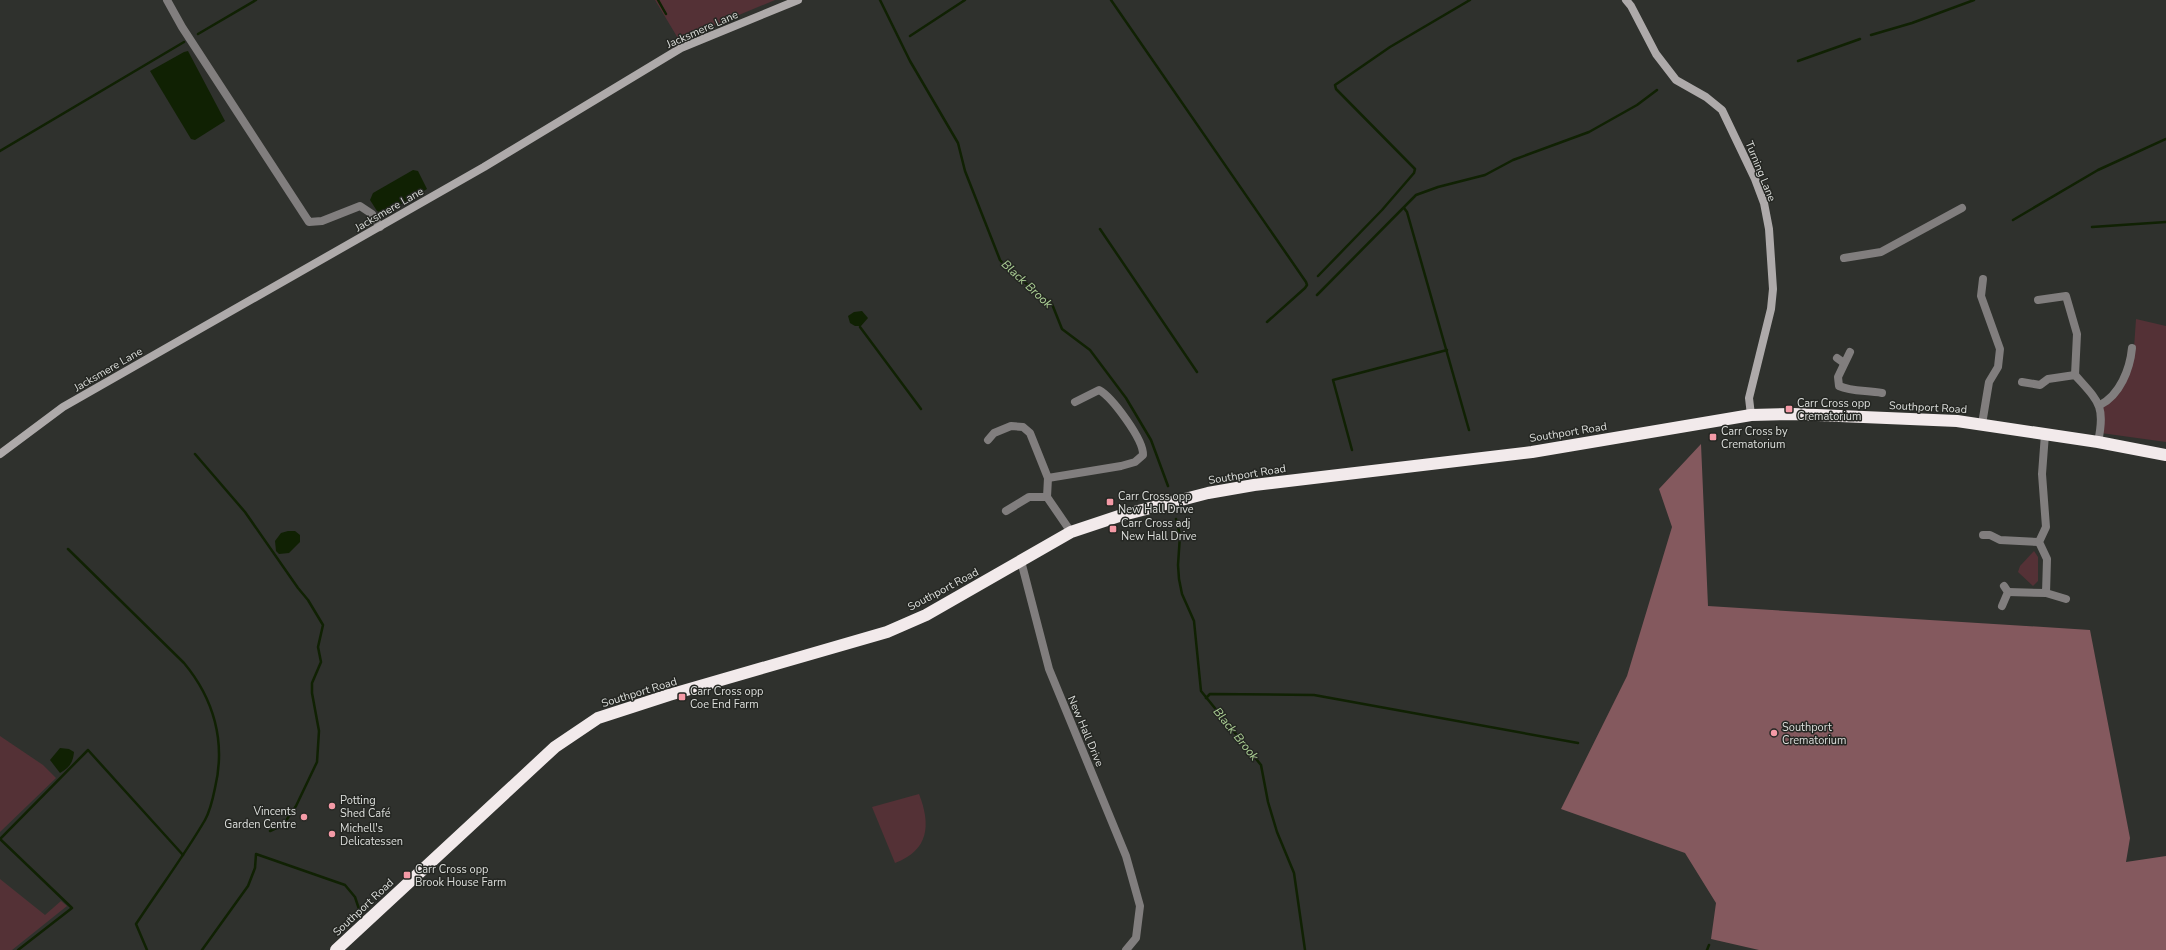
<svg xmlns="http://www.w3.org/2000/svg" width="2166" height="950" viewBox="0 0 2166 950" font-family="'Nunito Sans',sans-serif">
<rect width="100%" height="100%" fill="#2f312d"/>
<g fill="#543136">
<polygon points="655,0 775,0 679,40"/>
<polygon points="2136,319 2166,326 2166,442 2101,433 2101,407 2116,394 2134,348"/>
<polygon points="2034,551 2038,557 2038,581 2033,586 2018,572 2020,566"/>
<polygon points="0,736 43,765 56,778 0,832"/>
<path d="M919 794C931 825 929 850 895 863L872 807Z"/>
<polygon points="0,879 45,915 61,901 67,906 12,950 0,950"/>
</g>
<polygon fill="#84595e" points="1701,444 1708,606 2090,630 2130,838 2126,862 2166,856 2166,950 1759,950 1711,939 1716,903 1685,853 1561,809 1627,676 1672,527 1659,489"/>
<g fill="#102103">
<polygon points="188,51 225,121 195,140 191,139 150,71 184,52"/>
<polygon points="413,170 418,171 427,189 383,215 377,211 370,200 373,193"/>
<polygon points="862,311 868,318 861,326 855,326 850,323 848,316 854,312"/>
<polygon points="288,531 295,531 300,535 300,542 289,553 279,554 276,551 275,541 281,533"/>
<path d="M60 748 69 749 74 752C73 763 69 768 60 773L50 760Z"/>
</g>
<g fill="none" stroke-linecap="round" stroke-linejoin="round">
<g stroke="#102103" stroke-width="2.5">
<polyline points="658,0 666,14"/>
<polyline points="880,0 910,61 958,143 965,171 1000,260 1008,269 1052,304 1062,329 1090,350 1126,398 1151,440 1168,486"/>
<polyline points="1111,0 1306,282 1307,285 1305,288 1267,322"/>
<polyline points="198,34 256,0"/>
<polyline points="1871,35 1912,23 1974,0"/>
<polyline points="910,36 965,0"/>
<polyline points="1798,61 1860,39"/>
<polyline points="0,151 184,42"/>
<polyline points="1404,208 1407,212 1469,430"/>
<polyline points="2013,220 2098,170 2166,139"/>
<polyline points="2092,227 2166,222"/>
<polyline points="1100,229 1197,372"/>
<polyline points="1318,276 1382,210 1414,173 1415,169 1336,89 1335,85 1390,47 1470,0"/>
<polyline points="1317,295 1416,195 1438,187 1485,175 1513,160 1589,132 1637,105 1657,90"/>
<polyline points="860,327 921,409"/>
<polyline points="1352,450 1333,380 1447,350"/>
<polyline points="195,454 245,512 298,588 308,600 323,625 318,647 321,662 312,683 312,693 319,731 317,762 296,806 283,825 270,831"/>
<polyline points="1176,519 1180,535 1178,565 1179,579 1182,594 1194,621 1201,691 1261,765 1268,802 1277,832 1294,873 1305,950"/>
<path d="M68 549 184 663C214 699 226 742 215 788 213 798 210 811 205 820 184 856 159 889 136 924L147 950"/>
<polyline points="1206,698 1210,694 1314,695 1578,743"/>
<polyline points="18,950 72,908 0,839 88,750 183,855"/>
<polyline points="202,950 248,886 255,868 256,854 345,885 355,897 361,915"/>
<polyline points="1707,950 1709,945"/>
</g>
<g stroke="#817e7e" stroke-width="8">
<polyline points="167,0 182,27 309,222 322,221 360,206 372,214 380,227"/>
<polyline points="1844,258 1881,252 1962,208"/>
<polyline points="2038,300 2066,296 2077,334 2075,375"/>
<path d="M1850 352 1838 377 1839 386C1852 392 1867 390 1882 393"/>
<polyline points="1837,358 1844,363"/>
<path d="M2022 382 2040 385 2048 379 2075 375C2098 401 2106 405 2098 442"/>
<path d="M2100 405C2120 395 2130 369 2132 348"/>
<polyline points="1982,424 1989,382 1998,367 2000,349 1981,296 1983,279"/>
<polyline points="988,440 994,433 1011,426 1023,427 1030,433 1048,478 1047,497 1071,532"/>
<path d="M1048 478 1121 466 1135 462 1143 455C1144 440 1112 397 1099 390L1075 402"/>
<polyline points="1006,511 1029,497 1047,497"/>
<polyline points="1983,535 1990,535 2000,540 2039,542"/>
<polyline points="1021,561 1049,669 1126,856 1140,906 1136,938 1126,950"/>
<polyline points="2008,592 2046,593 2047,559 2039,542 2046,527 2042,474 2045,434"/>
<polyline points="2046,593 2066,599"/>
<polyline points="2002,606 2008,592 2004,586"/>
</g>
<g stroke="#aeaaaa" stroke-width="8">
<polyline points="1626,0 1631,6 1656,54 1676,80 1706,97 1722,110 1755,179 1764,203 1769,229 1773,289 1771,309 1749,398 1751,415"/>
<polyline points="0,454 63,407 484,167 681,48 798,0"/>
</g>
<polyline stroke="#f2eaeb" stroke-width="12" points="336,950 555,747 598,718 669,695 887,632 926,615 1071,532 1119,516 1208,493 1254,485 1532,452 1751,415 1793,414 1957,421 2098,442 2166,455"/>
</g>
<g fill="#f49aa6" stroke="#252723" stroke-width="1.5">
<rect x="1785" y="405" width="8" height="8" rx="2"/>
<rect x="1709" y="433" width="8" height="8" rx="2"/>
<rect x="1106" y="498" width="8" height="8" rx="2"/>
<rect x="1109" y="525" width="8" height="8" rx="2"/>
<rect x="678" y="693" width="8" height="8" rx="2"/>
<circle cx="1774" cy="733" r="4"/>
<circle cx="332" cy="806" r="4"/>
<circle cx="304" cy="817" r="4"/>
<circle cx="332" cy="834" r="4"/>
<rect x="403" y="871" width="8" height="8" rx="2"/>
</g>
<g text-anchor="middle" stroke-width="3" stroke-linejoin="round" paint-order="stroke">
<g font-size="11" fill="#dcdedb" stroke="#252723">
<text transform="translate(702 29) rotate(-24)" y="4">Jacksmere Lane</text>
<text transform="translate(1761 171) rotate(68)" y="4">Turning Lane</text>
<text transform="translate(389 209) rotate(-30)" y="4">Jacksmere Lane</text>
<text transform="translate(108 369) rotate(-30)" y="4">Jacksmere Lane</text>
<text transform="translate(1928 407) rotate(3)" y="4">Southport Road</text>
<text transform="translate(1568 432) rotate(-9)" y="4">Southport Road</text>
<text transform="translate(1247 474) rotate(-9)" y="4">Southport Road</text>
<text transform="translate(943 589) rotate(-28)" y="4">Southport Road</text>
<text transform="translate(639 692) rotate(-17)" y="4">Southport Road</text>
<text transform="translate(1086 731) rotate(67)" y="4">New Hall Drive</text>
<text transform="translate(363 907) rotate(-43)" y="4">Southport Road</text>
</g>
<g font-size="11" fill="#dcdedb" stroke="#252723" text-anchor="start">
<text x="1797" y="407">Carr Cross opp<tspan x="1797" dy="13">Crematorium</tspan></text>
<text x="1721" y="435">Carr Cross by<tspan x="1721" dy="13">Crematorium</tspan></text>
<text x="1118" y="500">Carr Cross opp<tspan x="1118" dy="13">New Hall Drive</tspan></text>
<text x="1121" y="527">Carr Cross adj<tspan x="1121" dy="13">New Hall Drive</tspan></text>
<text x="690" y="695">Carr Cross opp<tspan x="690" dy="13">Coe End Farm</tspan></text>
<text x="1782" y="731">Southport<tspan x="1782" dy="13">Crematorium</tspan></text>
<text x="340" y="804">Potting<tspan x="340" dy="13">Shed Café</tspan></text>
<text x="296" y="815" text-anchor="end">Vincents<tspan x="296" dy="13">Garden Centre</tspan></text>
<text x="340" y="832">Michell's<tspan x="340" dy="13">Delicatessen</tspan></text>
<text x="415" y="873">Carr Cross opp<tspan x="415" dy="13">Brook House Farm</tspan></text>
</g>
<g font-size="12" font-style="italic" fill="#acd095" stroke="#252723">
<text transform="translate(1027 284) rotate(43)" y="4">Black Brook</text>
<text transform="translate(1236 734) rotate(51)" y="4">Black Brook</text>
</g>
</g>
</svg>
